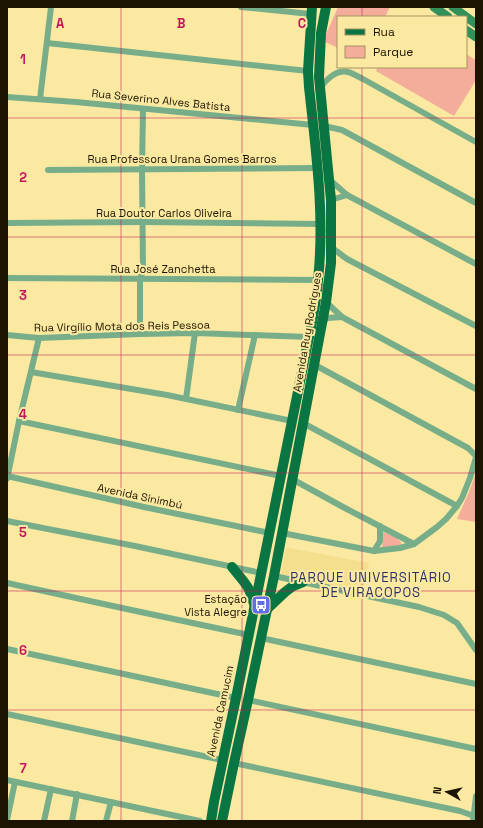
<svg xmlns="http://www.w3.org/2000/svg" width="483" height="828" viewBox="0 0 483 828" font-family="'Space Grotesk',sans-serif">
<rect width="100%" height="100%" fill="#fce9a1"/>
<polygon fill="#f4df8f" points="286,548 290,548 369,563 363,594 283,577 281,574 285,552"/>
<g fill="#f4ad9a">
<polygon points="338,7 390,7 385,17 338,17 338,48 323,41"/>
<polygon points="466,54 476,60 476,80 454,116 376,71 378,67 466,67"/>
<polygon points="476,472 476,522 457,519 469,492"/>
<polygon points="383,532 395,537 401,542 401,546 388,549 382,547"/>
</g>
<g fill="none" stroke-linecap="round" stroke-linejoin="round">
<g stroke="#77ae89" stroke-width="6">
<polyline points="241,7 311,14"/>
<polyline points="47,43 308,71"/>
<path d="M320 88C326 80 336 69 348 72 353 73 358 77 363 79L476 142"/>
<polyline points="7,97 76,102 313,125"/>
<polyline points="40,99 51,7"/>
<polyline points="324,126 342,130 476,203"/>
<polyline points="48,170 317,168"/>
<polyline points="330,180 347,195 476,264"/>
<polyline points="331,200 347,195"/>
<polyline points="7,223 143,222 320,224"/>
<polyline points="331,247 347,259 476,326"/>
<polyline points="7,278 318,280"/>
<polyline points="326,302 342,317 476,389"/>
<polyline points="323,321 328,318 342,317"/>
<polyline points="140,334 140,279 143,270 142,169 143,109"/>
<polyline points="7,335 39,338 140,334 195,333 309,337"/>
<polyline points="315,365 468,448 476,456"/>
<polyline points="31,372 167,395 292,421"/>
<polyline points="186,399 195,333"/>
<polyline points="238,410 255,335"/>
<polyline points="19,421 281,476"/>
<polyline points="303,423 457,506"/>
<polyline points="7,476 144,507 270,533"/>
<polyline points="7,479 19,421 39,338"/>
<polyline points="292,479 343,507 414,544"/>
<polyline points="7,521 135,546 261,573"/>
<polyline points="282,533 374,551 400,548 414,544 437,527 446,519 457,506 462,498 470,478 476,457"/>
<polyline points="374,551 380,541 380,526"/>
<polyline points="274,576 419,607 444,615 457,623 476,650"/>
<polyline points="7,583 122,608 249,635"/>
<polyline points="261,638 476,684"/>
<polyline points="7,649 236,698"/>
<polyline points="248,700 476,749"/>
<polyline points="7,714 222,760"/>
<polyline points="234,763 460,811 474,816"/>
<polyline points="7,780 200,821"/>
<polyline points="7,820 15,782"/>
<polyline points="44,821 51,789"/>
<polyline points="72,821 77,794"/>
<polyline points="106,821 111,802"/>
<polyline points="473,821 476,796"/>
</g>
<g stroke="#32905b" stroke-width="9">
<polyline points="434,7 448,17"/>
<polyline points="453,7 476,24"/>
<polyline points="466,30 476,37"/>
</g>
<g stroke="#097542" stroke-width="10">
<path d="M232 567C243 581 250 586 254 604"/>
<polyline points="267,609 285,592 293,586 303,582"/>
<path d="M211 821 214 802 236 698 309 337C313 318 317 299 318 280 325 216 316 151 309 87L308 71 312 7"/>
<polyline points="222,821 234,763 248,700 274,576 326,302 331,263 331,200 319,77 321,33 326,7"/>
</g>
</g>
<path fill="none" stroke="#c2185b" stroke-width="1" stroke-opacity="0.55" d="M121 7V821M242 7V821M362 7V17M362 67V821M7 118H476M7 237H476M7 355H476M7 473H476M7 591H476M7 710H476"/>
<defs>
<symbol id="bus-square" viewBox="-11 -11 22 22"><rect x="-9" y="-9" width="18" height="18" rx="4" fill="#616ee6" stroke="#fce9a1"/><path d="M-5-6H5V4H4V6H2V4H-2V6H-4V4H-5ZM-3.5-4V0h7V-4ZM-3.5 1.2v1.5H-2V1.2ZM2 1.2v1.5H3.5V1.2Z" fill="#fff"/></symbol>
</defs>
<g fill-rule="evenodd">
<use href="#bus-square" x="250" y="594" width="22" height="22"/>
</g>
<g text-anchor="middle" stroke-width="4" stroke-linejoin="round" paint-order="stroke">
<g font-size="11" fill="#1c1400" stroke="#fce9a1">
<text transform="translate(161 100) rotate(6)" y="4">Rua Severino Alves Batista</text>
<text x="182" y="163">Rua Professora Urana Gomes Barros</text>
<text x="164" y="217">Rua Doutor Carlos Oliveira</text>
<text x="163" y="273">Rua José Zanchetta</text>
<text transform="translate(122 326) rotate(-1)" y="4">Rua Virgílio Mota dos Reis Pessoa</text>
<text transform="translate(307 332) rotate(-80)" y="4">Avenida Ruy Rodrigues</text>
<text transform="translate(140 496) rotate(12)" y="4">Avenida Sinimbú</text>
<text transform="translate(220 711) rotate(-78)" y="4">Avenida Camucim</text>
</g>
<g font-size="11" fill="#1c1400" stroke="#fce9a1" text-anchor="end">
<text x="247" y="603">Estação<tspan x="247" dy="13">Vista Alegre</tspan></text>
</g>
<g font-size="13" letter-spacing="1" fill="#2a306a" stroke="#fce9a1">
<text x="371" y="582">PARQUE UNIVERSITÁRIO<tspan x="371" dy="15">DE VIRACOPOS</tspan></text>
</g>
</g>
<g font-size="13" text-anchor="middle" font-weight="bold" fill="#c2185b" stroke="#fce9a1" stroke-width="4" stroke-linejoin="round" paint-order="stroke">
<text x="60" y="28">A</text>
<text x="181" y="28">B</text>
<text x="302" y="28">C</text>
<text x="23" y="64">1</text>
<text x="23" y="182">2</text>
<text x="23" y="300">3</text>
<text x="23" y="419">4</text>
<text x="23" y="537">5</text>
<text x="23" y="655">6</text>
<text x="23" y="773">7</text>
</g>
<rect width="483" height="828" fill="none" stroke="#1c1400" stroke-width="16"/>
<rect x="337" y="16" width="130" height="52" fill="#fce9a1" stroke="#a29461"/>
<rect x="345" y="29" width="20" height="6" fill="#097542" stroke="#a29461"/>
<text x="373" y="36" font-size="12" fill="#1c1400">Rua</text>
<rect x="345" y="46" width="20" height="12" fill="#f4ad9a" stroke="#a29461"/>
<text x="373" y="56" font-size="12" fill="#1c1400">Parque</text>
<g transform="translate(447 792) rotate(278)" stroke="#fce9a1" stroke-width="3" paint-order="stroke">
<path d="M0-3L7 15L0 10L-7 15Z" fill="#1c1400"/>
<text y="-6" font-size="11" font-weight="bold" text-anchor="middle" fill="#1c1400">N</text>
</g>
</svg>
